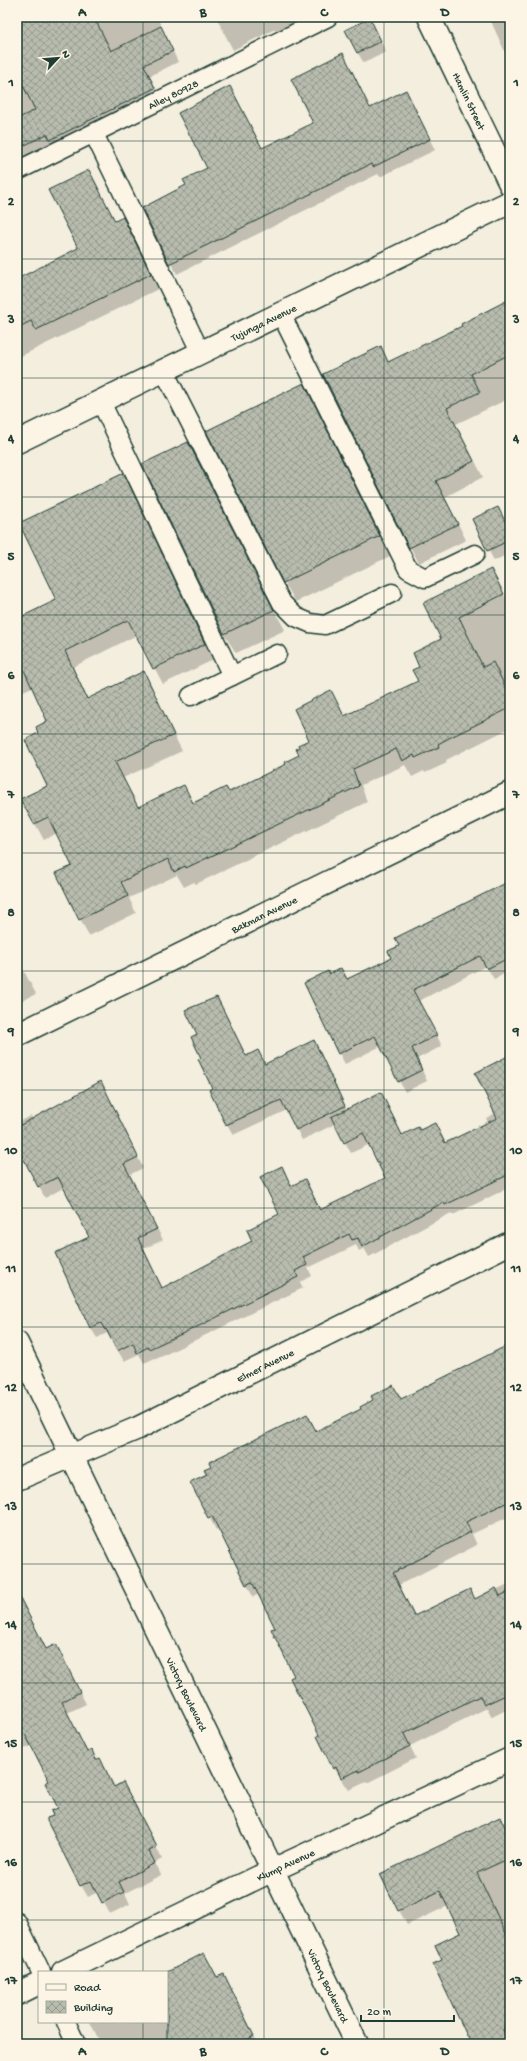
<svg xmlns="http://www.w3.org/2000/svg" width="527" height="2061" viewBox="0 0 527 2061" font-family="'Gochi Hand',sans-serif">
<defs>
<pattern id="building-cross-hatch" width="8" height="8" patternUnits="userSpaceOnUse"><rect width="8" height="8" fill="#b8bcae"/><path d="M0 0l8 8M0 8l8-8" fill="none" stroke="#959a8e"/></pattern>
</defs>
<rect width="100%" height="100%" fill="#f3eede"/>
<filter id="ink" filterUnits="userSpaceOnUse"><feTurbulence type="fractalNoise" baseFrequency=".025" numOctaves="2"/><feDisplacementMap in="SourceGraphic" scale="8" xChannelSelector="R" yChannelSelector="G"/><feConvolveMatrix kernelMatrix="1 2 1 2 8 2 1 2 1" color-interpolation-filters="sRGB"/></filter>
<g filter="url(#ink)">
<g fill="#0003">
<polygon points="17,17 157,17 178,62 150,76 161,99 17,163"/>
<polygon points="216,17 326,17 282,41 275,29 233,50"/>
<polygon points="489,17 510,17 510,63"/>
<polygon points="370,19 386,52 364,63 357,52"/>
<polygon points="411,102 435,150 380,177 378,174 177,274 143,208 262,149 370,109"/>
<polygon points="89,171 116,222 123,219 158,289 17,358 17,280 79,248"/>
<polygon points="510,300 510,398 456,424 483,477 445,497 466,540 419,563 410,547 381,347 389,363 463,327"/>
<polygon points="315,404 390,556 296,602 284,582"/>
<polygon points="188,443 285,630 236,653 224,634"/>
<polygon points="132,491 213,660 163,684 137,635 73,667 88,699 143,673 182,751 123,778 138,808 194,804 229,794 288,764 301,756 311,741 331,691 345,717 419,682 420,667 443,640 491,570 508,602 510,601 510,728 446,760 447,763 425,773 424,771 412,777 405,765 361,785 367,802 196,884 194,882 184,887 177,875 129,898 136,913 89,936 57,874 73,866 57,833 44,840 22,800 48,786 40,734 48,722 32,687 17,694 17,620 58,600"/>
<polygon points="498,508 510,531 510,553 494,561 474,520"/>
<polygon points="510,883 510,971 494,979 486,966 419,1001 442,1046 417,1059 427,1081 405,1092 381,1046 345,1064 339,1053 329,975 347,980 393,958"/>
<polygon points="17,958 36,994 17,1003"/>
<polygon points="319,1052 347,1110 381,1093 403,1136 420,1132 435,1124 446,1144 488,1123 486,1118 496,1113 510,1056 510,1187 453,1215 451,1213 369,1257 364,1248 359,1251 356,1245 308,1268 312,1276 300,1282 303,1288 156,1359 155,1358 144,1363 139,1354 124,1361 107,1333 97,1338 90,1327 90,1238 65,1187 45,1198 17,1145 17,1123 31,1116 33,1120 107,1093 143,1168 129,1175 163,1240 143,1249 163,1289 253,1241 280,1214 287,1178 292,1187 320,1211 387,1179 370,1144 351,1153 335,1124 302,1140 287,1110 233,1135 227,1124 246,1057 265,1065"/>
<polygon points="510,1346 510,1516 472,1534 477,1545 399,1585 415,1617 475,1600 510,1583 510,1708 492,1717 487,1708 422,1740 410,1746 416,1758 367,1783 366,1782 349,1790 334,1768 276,1628 259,1594 253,1597 219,1528 216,1530 191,1483 401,1400"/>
<polygon points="17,1591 46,1650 62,1657 86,1704 67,1713 88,1753 91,1751 114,1788 130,1795 162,1859 155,1863 161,1875 125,1893 130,1904 110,1914 98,1892 88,1897 81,1885 55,1816 59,1809 50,1781 32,1745 25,1749 17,1736"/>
<polygon points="500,1818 507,1830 510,1828 510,2044 472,2044 444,1960 462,1934 448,1906 407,1925 399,1910"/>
<polygon points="167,1973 217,1978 230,1987 258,2044 101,2044 90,2022 167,2022"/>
</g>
<g fill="url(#building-cross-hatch)" stroke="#1f3d34">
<polygon points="17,17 94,17 111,51 161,26 173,51 144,65 155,88 50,140 47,134 17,149 17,119 35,110 17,73"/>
<polygon points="370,18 381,41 357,53 345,30"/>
<polygon points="343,53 370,108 406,90 430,139 373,167 371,164 169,264 142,208 186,185 183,180 207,168 178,113 230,86 262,148 313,123 291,79"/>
<polygon points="89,170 115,221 123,217 151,274 36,330 31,321 17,328 17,279 78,248 48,190"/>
<polygon points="510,299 510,354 471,374 480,392 447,408 474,461 436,481 458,524 409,548 323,374 381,346 388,362 462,326 461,324"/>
<polygon points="304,383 380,536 283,583 206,431"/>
<polygon points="188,442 274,610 224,634 142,464"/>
<polygon points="124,473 205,644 153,669 128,620 65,651 87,699 144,671 174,735 115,762 138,807 184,785 193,803 226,787 229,792 286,764 285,762 299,755 296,749 299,747 298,745 309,740 294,709 331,690 344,716 418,681 412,670 419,667 413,653 441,639 423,603 491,569 504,594 459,617 483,667 493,662 510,696 510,708 449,738 438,744 439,747 415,758 414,755 402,761 396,749 353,769 359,786 186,868 185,866 174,872 168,859 121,882 128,896 79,920 56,873 72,866 48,817 34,824 20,799 47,786 25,740 38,733 36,727 47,721 24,670 17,674 17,619 56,600 19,523"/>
<polygon points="498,507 510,531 510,540 487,551 472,519"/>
<polygon points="510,881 510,957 487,969 480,956 413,990 437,1035 412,1048 422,1070 398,1082 375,1036 338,1054 304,983 328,971 329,974 341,968 347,979 391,958 388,951 399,946 395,938"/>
<polygon points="217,997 246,1056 258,1050 265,1064 314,1040 345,1106 296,1130 281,1100 226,1125 209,1090 212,1088 198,1059 201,1058 191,1037 197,1034 185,1010"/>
<polygon points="510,1055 510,1174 445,1205 444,1202 362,1247 358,1238 352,1240 349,1234 303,1257 307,1265 295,1271 298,1277 199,1326 149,1349 148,1347 137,1353 133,1343 117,1351 106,1329 105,1330 101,1323 90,1328 55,1253 89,1237 58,1177 38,1187 17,1146 17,1127 101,1081 138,1157 124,1164 157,1229 138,1238 162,1288 252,1241 247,1230 279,1214 260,1177 282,1166 291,1186 305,1179 320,1210 385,1178 363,1133 344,1143 331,1117 381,1092 402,1135 418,1127 420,1130 435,1123 445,1143 497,1118 475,1073"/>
<polygon points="510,1344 510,1501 466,1522 471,1532 393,1573 414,1616 470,1589 475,1599 496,1588 500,1596 510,1591 510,1693 484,1705 480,1696 415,1728 404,1734 410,1746 359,1772 359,1770 341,1778 336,1767 333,1769 317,1736 319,1735 290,1678 294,1676 271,1629 275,1628 252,1582 246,1585 212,1516 208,1518 190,1482 207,1474 204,1469 211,1466 209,1462 307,1414 316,1431 361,1409 360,1407 373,1400 371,1396 393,1385 401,1399"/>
<polygon points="17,1592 46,1649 56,1644 80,1692 62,1702 87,1752 92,1750 96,1760 100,1758 114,1787 123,1782 157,1847 149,1851 155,1863 119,1882 124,1892 102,1903 91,1881 80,1886 47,1821 47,1818 53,1816 51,1811 58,1808 45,1783 49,1781 25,1734 17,1738"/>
<polygon points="500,1817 510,1836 510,1858 477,1873 510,1942 510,2014 503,2030 510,2044 471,2044 433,1964 442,1960 435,1945 460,1933 440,1891 398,1911 380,1874"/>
<polygon points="204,1953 217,1977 224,1974 254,2036 239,2044 167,2044 167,1972"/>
</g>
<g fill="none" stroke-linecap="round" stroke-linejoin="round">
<defs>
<g id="service">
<polyline points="94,134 201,353"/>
<path id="s1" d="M17 171 328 17"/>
<polyline points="281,314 408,569 425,578 475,554"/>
<polyline points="164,371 267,574 282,603 296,617 310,623 325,625 392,593"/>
<polyline points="101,402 232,676"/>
<polyline points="191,696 277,654"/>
<polyline points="17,1922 41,1972"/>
<polyline points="66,2022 76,2044"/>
</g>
<g id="minor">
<path id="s2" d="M429 17 510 184"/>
<path id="s3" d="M17 1035 510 793"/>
<path id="s4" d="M17 1479 138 1428 510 1243"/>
<path id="s5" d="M63 1972 273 1870 510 1759"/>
<polyline points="17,1994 39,1983"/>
</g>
<g id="tertiary">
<path id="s6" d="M17 442 510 202"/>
</g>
<g id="secondary">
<path id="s7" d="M17 1343 357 2044"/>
</g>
</defs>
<use href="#service" stroke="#1f3d34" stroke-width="21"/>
<use href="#minor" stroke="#1f3d34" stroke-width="25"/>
<use href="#tertiary" stroke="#1f3d34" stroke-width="25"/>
<use href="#secondary" stroke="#1f3d34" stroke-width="25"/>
<use href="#service" stroke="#fcf5e5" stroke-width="18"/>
<use href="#minor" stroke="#fcf5e5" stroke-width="22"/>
<use href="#tertiary" stroke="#fcf5e5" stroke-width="22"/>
<use href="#secondary" stroke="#fcf5e5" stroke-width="22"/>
</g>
</g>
<path fill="none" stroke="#1f3d34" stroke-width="1" stroke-opacity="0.55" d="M143 17V1972M264 17V2044M384 17V2044M17 141H510M17 259H510M17 378H510M17 497H510M17 615H510M17 734H510M17 853H510M17 971H510M17 1090H510M17 1208H510M17 1327H510M17 1446H510M17 1564H510M17 1683H510M17 1802H510M17 1920H510M143 2022V2044"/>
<g text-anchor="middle" stroke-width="4" stroke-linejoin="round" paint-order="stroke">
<g font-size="11" fill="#1f3d34" stroke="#fcf5e5">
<text dy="4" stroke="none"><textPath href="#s1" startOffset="174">Alley 80928</textPath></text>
<text dy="4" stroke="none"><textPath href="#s2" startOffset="93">Hamlin Street</textPath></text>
<text dy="4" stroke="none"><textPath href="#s6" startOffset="274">Tujunga Avenue</textPath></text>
<text dy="4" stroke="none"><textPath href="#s3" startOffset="275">Bakman Avenue</textPath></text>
<text dy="4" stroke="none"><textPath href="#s4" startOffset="273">Elmer Avenue</textPath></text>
<text dy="4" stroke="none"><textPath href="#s7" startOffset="390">Victory Boulevard</textPath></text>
<text dy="4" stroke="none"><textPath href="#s5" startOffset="247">Klump Avenue</textPath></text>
<text dy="4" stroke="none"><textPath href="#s7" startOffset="714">Victory Boulevard</textPath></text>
</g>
</g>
<rect width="527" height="2061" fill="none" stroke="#fcf5e5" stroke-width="44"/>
<rect x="38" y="1971" width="130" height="52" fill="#fcf5e5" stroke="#a4ab9e"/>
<rect x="46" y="1984" width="20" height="6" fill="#fcf5e5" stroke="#a4ab9e"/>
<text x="74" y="1991" font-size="12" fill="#1f3d34">Road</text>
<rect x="46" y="2001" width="20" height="12" fill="url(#building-cross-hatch)" stroke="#a4ab9e"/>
<text x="74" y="2011" font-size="12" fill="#1f3d34">Building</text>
<g transform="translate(58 58) rotate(64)" stroke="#fcf5e5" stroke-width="3" paint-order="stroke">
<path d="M0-3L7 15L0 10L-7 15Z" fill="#1f3d34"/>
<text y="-6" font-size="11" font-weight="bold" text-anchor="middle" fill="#1f3d34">N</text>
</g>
<path d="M361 2015v6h93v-6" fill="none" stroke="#1f3d34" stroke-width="2"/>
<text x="367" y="2015" font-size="12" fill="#1f3d34" stroke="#fcf5e5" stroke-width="3" paint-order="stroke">20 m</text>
<rect x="22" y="22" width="483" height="2017" fill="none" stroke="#1f3d34" stroke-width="1.5"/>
<g font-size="13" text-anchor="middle" font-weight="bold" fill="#1f3d34">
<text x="82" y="16">A</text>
<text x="203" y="16">B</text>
<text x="324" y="16">C</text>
<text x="445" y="16">D</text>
<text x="11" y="86">1</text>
<text x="516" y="86">1</text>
<text x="11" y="205">2</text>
<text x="516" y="205">2</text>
<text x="11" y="323">3</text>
<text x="516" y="323">3</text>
<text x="11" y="442">4</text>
<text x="516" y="442">4</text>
<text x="11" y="560">5</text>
<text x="516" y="560">5</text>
<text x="11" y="679">6</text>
<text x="516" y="679">6</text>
<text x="11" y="798">7</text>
<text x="516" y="798">7</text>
<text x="11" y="916">8</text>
<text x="516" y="916">8</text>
<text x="11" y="1035">9</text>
<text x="516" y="1035">9</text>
<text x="11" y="1154">10</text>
<text x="516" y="1154">10</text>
<text x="11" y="1272">11</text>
<text x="516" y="1272">11</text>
<text x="11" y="1391">12</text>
<text x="516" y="1391">12</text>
<text x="11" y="1510">13</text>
<text x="516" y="1510">13</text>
<text x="11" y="1628">14</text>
<text x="516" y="1628">14</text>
<text x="11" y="1747">15</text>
<text x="516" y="1747">15</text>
<text x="11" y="1866">16</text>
<text x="516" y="1866">16</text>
<text x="11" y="1984">17</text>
<text x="516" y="1984">17</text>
<text x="82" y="2055">A</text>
<text x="203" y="2055">B</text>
<text x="324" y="2055">C</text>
<text x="445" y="2055">D</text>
</g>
</svg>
